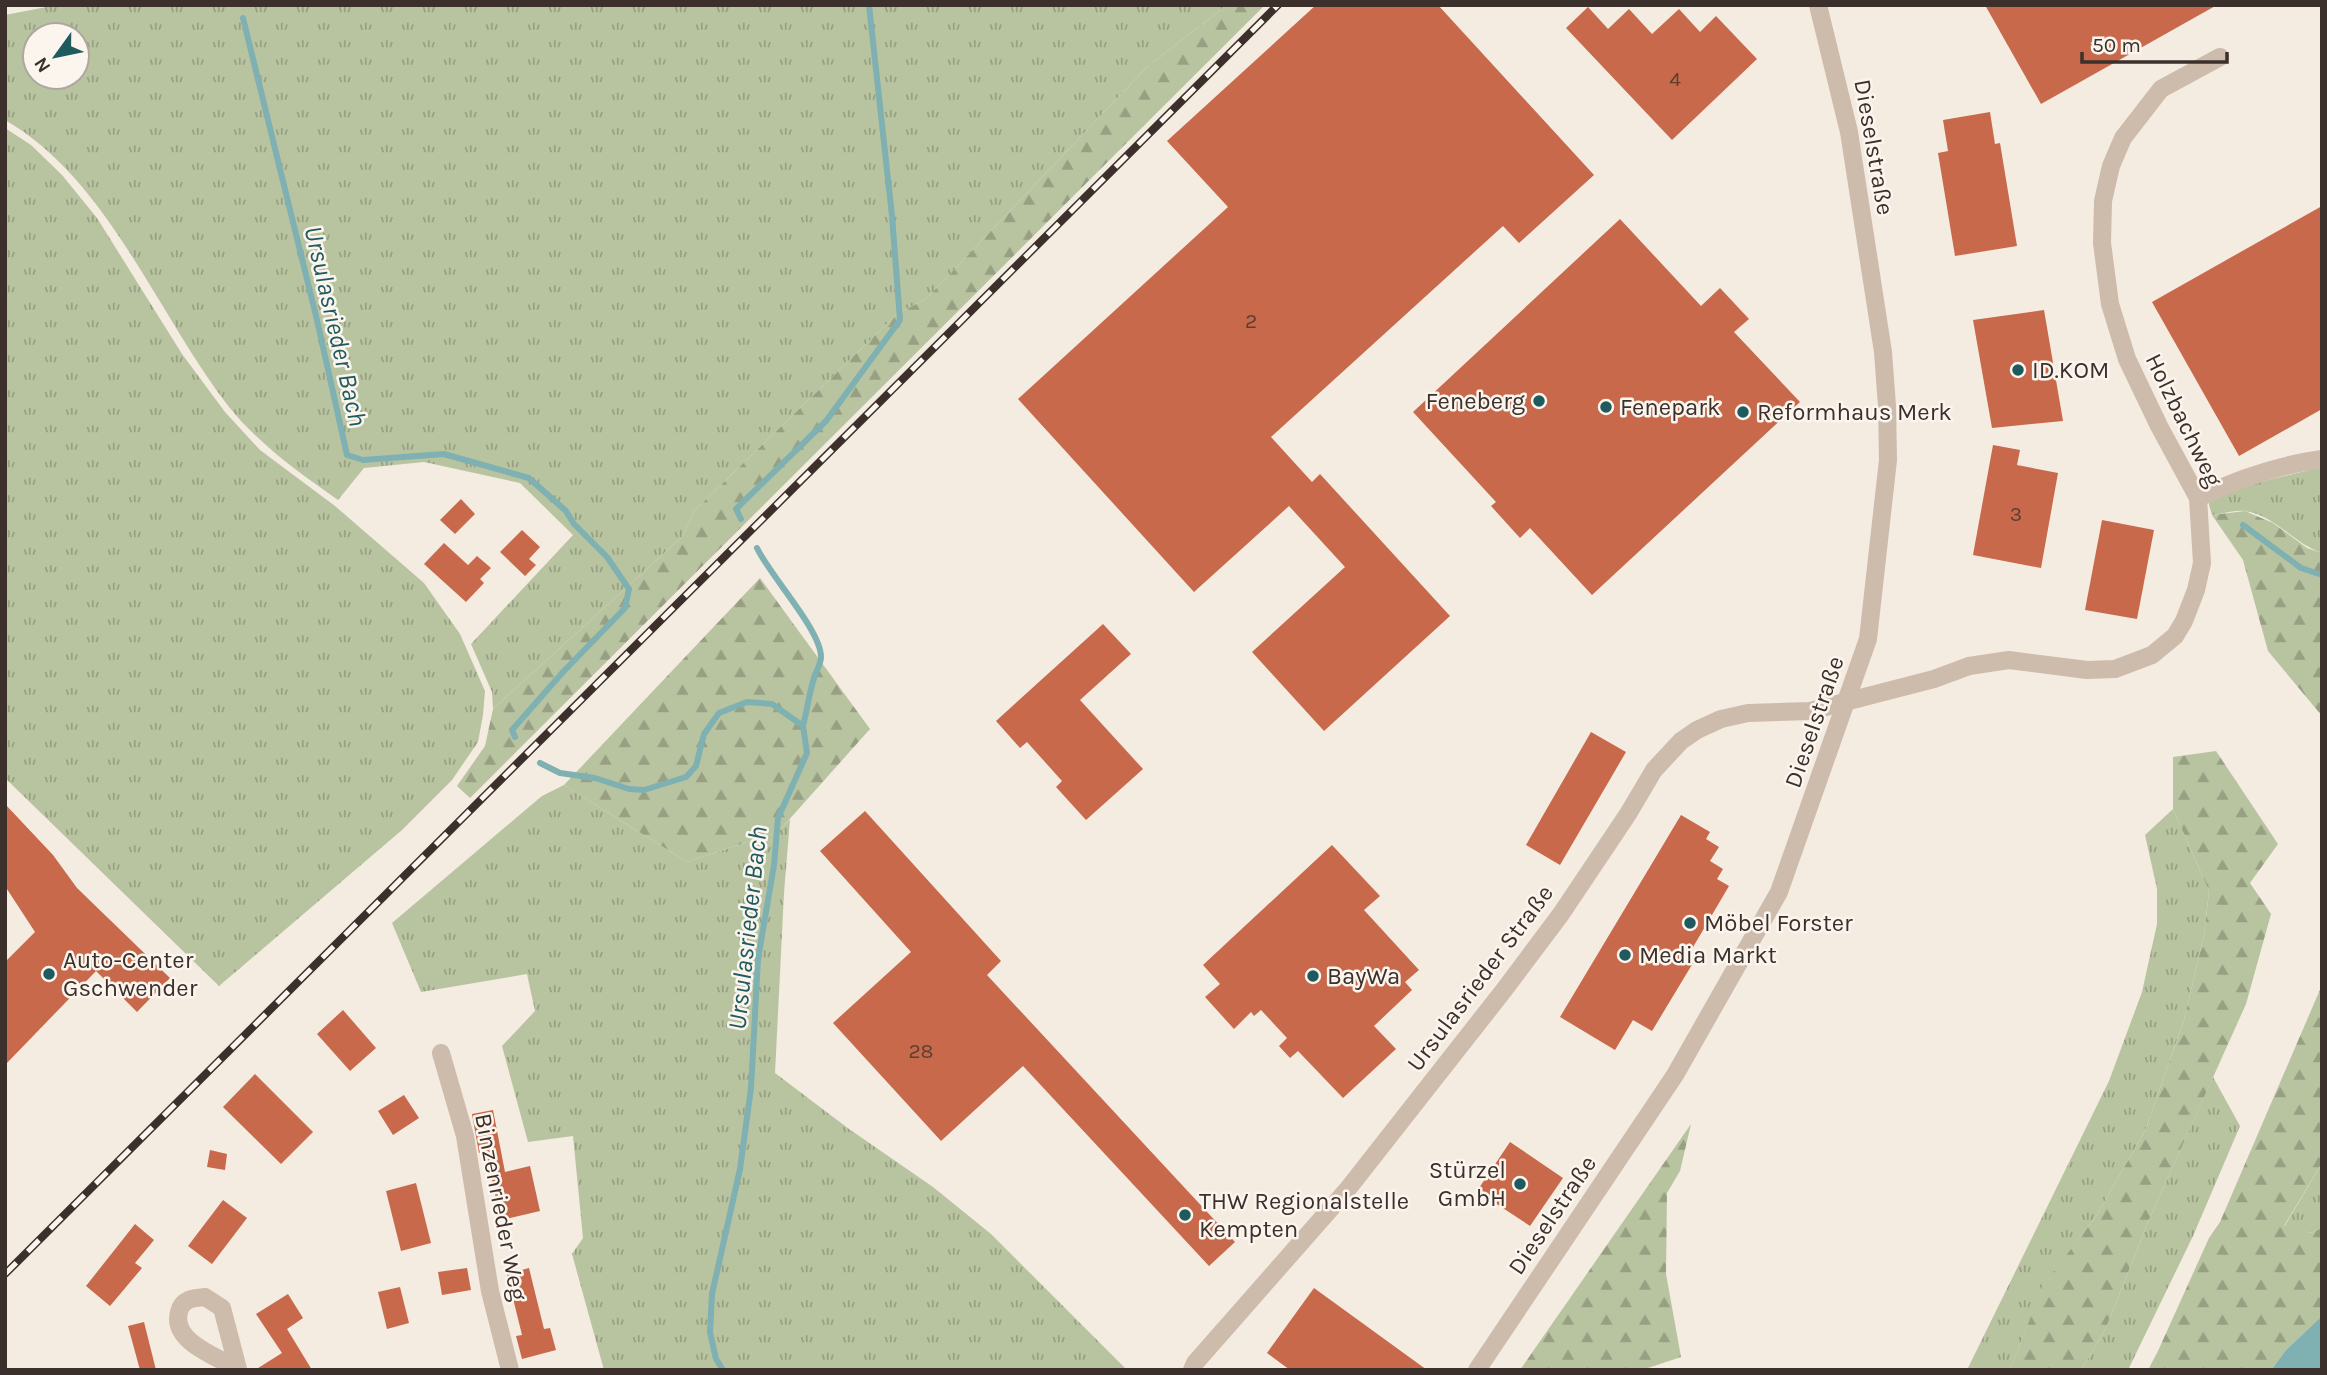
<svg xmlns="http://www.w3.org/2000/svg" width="2327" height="1375" viewBox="0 0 2327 1375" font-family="Karla,sans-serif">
<defs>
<pattern id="grass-tufts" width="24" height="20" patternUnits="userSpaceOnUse" patternTransform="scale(1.75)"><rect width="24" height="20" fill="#b8c4a0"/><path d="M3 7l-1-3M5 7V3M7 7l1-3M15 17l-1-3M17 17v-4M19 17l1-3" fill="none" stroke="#97a083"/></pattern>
<pattern id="forest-firs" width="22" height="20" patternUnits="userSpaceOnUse" patternTransform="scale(1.75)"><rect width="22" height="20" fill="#b8c4a0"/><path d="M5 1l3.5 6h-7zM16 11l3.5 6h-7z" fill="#97a083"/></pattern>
</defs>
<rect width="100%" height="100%" fill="#f4ebe1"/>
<g fill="url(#grass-tufts)" fill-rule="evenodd">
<path d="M57 5H1227L1147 67 927 298 896 315 694 511 682 537 493 709 492 692 471 644 573 535 520 483 424 462 364 468 338 500C299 473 259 444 229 407 158 316 108 179 5 120V15ZM35 35H77V77H35Z"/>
<polygon points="5,128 31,145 62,175 97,218 182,354 225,412 260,450 335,506 424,583 460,634 485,691 483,715 478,742 452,780 402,830 219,986 5,778"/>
<path d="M2322 467V553C2295 544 2274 515 2245 511 2235 510 2222 514 2212 515L2208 501 2235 488Z"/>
<polygon points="564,785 687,862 778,832 790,819 784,893 775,1073 849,1129 933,1187 991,1234 1127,1370 604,1370 572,1254 583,1238 573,1136 528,1142 502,1046 535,1011 527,974 421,992 392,923 542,796"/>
<polygon points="2173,809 2209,891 2204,935 2184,1020 2145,1131 2095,1218 2043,1286 2010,1370 1967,1370 2109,1081 2142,992 2157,924 2157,889 2145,835"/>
<polygon points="2213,1077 2240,1126 2193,1236 2128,1370 2081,1370 2106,1328 2148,1222"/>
<polygon points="2322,1163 2322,1228 2311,1233 2284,1227"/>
</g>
<g fill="url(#forest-firs)">
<polygon points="1227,5 1265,5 470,798 457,786 485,746 493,709 682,537 694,511 896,315 927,298 1147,67"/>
<polygon points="2245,511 2273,523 2307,548 2322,553 2322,716 2268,651 2243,560 2212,515"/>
<polygon points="760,578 870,729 778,832 687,862 564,785"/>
<polygon points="2216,751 2278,844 2250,883 2271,914 2246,1004 2148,1222 2106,1328 2081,1370 2010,1370 2043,1285 2095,1218 2145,1131 2184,1020 2204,935 2209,891 2173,809 2173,757"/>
<polygon points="2322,985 2322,1163 2284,1226 2311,1233 2322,1228 2322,1316 2286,1350 2271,1370 2148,1370 2158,1351 2209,1238 2220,1222"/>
<polygon points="1691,1124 1680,1171 1667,1193 1666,1274 1681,1357 1642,1370 1520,1370"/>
</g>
<polygon fill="#7fb0b2" points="2322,1316 2322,1370 2271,1370 2286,1350"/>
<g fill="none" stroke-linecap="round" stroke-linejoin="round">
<g stroke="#7fb0b2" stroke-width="6">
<polyline points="243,18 317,320 347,455 363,460 444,454 529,478 566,511 574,524 607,557 629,589 625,608 563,672 512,730 515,737"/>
<polyline points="741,519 736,509 826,421 900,320 892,216 869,5"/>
<polyline points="2243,525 2301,568 2322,575"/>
<path d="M757 548C770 576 821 630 821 657 821 664 816 671 814 678 809 694 807 710 803 726"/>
<polyline points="540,763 560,773 595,778 629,789 644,790 686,777 696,766 704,734 719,713 747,702 772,704 803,726 807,753 778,818 774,865 758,959 751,1088 740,1169 712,1294 710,1332 716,1359 723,1370"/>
</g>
</g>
<g fill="#c8694b">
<polygon points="1316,5 1438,5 1594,175 1519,243 1503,226 1271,437 1312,482 1320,474 1450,616 1324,731 1252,652 1345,567 1289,506 1194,592 1018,399 1228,207 1167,141"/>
<polygon points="1985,5 2217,5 2041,104"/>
<polygon points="1588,7 1608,29 1629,9 1652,34 1679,9 1700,32 1716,16 1757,59 1672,140 1566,28"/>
<polygon points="1990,112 1995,144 2000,143 2017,246 1955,256 1938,153 1948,151 1943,120"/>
<polygon points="2322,206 2322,409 2239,456 2152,302"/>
<polygon points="1620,219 1701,306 1720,288 1749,319 1734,332 1800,402 1592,595 1530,528 1520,538 1491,506 1496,502 1413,412"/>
<polygon points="2044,310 2063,421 1992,428 1973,320"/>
<polygon points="1993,445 2020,450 2017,465 2058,473 2041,568 1973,555"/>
<polygon points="461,499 475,514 455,534 440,520"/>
<polygon points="2102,520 2154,530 2137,619 2085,610"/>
<polygon points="522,530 540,547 529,559 536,565 525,576 500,552"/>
<polygon points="444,543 468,565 477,556 491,568 480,579 484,583 466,602 424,564"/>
<polygon points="1103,624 1131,654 1080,700 1143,769 1086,820 1056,787 1062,781 1027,742 1020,748 996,721"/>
<polygon points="1591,732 1626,752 1560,865 1526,845"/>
<polygon points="5,804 53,855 77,888 170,978 137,1012 96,971 5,1065 5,962 35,932 5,886"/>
<polygon points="865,811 1001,961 987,975 1235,1242 1209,1266 1023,1066 941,1141 833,1023 911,952 820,851"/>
<polygon points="1681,815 1710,832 1706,839 1719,847 1710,861 1723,869 1717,879 1729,886 1686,959 1693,963 1652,1031 1633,1020 1615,1050 1560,1017"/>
<polygon points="1332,845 1380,896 1364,910 1419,970 1405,982 1412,990 1374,1026 1396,1049 1343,1098 1298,1051 1290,1058 1279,1046 1287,1038 1261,1010 1254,1016 1251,1012 1234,1029 1205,997 1220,984 1203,965"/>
<polygon points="343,1010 376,1048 350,1071 317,1034"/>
<polygon points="255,1074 313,1132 281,1164 223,1107"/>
<polygon points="404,1095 419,1118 393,1135 378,1111"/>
<polygon points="493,1110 505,1172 530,1166 540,1211 501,1220 485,1151 479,1153 472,1114"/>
<polygon points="1510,1142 1563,1178 1530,1226 1477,1191"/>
<polygon points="210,1150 227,1154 225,1170 207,1167"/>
<polygon points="416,1183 431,1243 401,1251 386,1191"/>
<polygon points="223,1200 247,1218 212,1264 188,1246"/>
<polygon points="135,1224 154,1240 135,1263 142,1268 110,1306 86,1286"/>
<polygon points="467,1268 471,1290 442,1295 438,1272"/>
<polygon points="529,1268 544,1329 550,1328 556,1350 522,1359 516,1336 522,1335 507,1274"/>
<polygon points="400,1287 409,1323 387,1329 378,1292"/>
<polygon points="1314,1288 1427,1370 1290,1370 1267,1353"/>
<polygon points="288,1294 303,1318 287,1329 312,1370 255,1370 282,1353 256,1314"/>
<polygon points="144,1322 156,1370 140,1370 128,1326"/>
</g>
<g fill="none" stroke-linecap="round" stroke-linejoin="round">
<g stroke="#cdbbac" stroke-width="18">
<path d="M2198 498C2237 479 2279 465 2322 459"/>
<polyline points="441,1053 465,1136 490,1291 510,1370"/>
<path d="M205 1297 222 1308 238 1369C218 1357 171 1342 179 1312 182 1299 193 1298 205 1297Z"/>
<polyline points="1192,1370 1195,1363 1347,1190 1504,990 1561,914 1628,814 1654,770 1681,741 1697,730 1721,719 1748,713 1810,711 1934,679 1969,666 2009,660 2087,670 2115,669 2152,655 2175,636 2184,621 2196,590 2202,563 2198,498 2159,426 2127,359 2110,304 2102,243 2103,201 2111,166 2123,138 2161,89 2220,57"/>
<polyline points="1477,1370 1675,1075 1779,892 1868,639 1888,460 1887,406 1883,352 1849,132 1818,5"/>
</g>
<defs>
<polyline id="rail" points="5,1274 1278,5"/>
</defs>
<use href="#rail" stroke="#3b302b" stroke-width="8"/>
<use href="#rail" stroke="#fbf5ee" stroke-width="5" stroke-dasharray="16" stroke-linecap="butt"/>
</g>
<g fill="#1f5a5e" stroke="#fbf5ee" stroke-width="2.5">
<circle cx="2018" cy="370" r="7"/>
<circle cx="1539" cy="401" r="7"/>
<circle cx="1606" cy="407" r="7"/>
<circle cx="1743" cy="412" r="7"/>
<circle cx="1690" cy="923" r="7"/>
<circle cx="1625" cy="955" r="7"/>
<circle cx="49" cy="974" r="7"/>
<circle cx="1313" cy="976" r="7"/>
<circle cx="1520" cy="1184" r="7"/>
<circle cx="1185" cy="1215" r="7"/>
</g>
<g text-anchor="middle" stroke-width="5" stroke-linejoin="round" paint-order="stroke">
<g font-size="21" fill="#5e3e33">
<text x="1675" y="86">4</text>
<text x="1251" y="328">2</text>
<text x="2016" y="521">3</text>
<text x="921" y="1058">28</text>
</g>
<g font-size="24" fill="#3b302b" stroke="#fbf5ee">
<text transform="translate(1874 147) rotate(80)" y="8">Dieselstraße</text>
<text transform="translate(2184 420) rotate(64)" y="8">Holzbachweg</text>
<text transform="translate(1814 722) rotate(-71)" y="8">Dieselstraße</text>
<text transform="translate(1480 978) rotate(-53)" y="8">Ursulasrieder Straße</text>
<text transform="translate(501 1207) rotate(79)" y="8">Binzenrieder Weg</text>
<text transform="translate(1552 1215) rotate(-56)" y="8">Dieselstraße</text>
</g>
<g font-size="24" fill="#3b302b" stroke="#fbf5ee" text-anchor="start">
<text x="2032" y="378">ID.KOM</text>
<text x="1525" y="409" text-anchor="end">Feneberg</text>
<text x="1620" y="415">Fenepark</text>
<text x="1757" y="420">Reformhaus Merk</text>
<text x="1704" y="931">Möbel Forster</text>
<text x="1639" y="963">Media Markt</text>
<text x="63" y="968">Auto-Center<tspan x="63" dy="28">Gschwender</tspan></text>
<text x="1327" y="984">BayWa</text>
<text x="1506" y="1178" text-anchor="end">Stürzel<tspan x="1506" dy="28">GmbH</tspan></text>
<text x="1199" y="1209">THW Regionalstelle<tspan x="1199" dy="28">Kempten</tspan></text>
</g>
<g font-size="26" font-style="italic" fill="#1f5a5e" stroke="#fbf5ee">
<text transform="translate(336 326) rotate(77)" y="9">Ursulasrieder Bach</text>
<text transform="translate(747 928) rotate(-84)" y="9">Ursulasrieder Bach</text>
</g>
</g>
<rect width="2327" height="1375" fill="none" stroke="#3b302b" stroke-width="14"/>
<g transform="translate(56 56) rotate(237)"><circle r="33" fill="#fbf5ee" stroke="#aea6a0" stroke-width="2"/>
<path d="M0-5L12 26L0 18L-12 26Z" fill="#1f5a5e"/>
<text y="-10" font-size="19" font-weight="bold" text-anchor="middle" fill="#3b302b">N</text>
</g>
<path d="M2082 52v10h145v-10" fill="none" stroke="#3b302b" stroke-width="3.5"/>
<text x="2092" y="52" font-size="21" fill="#3b302b" stroke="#fbf5ee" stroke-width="5" paint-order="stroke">50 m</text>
</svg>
